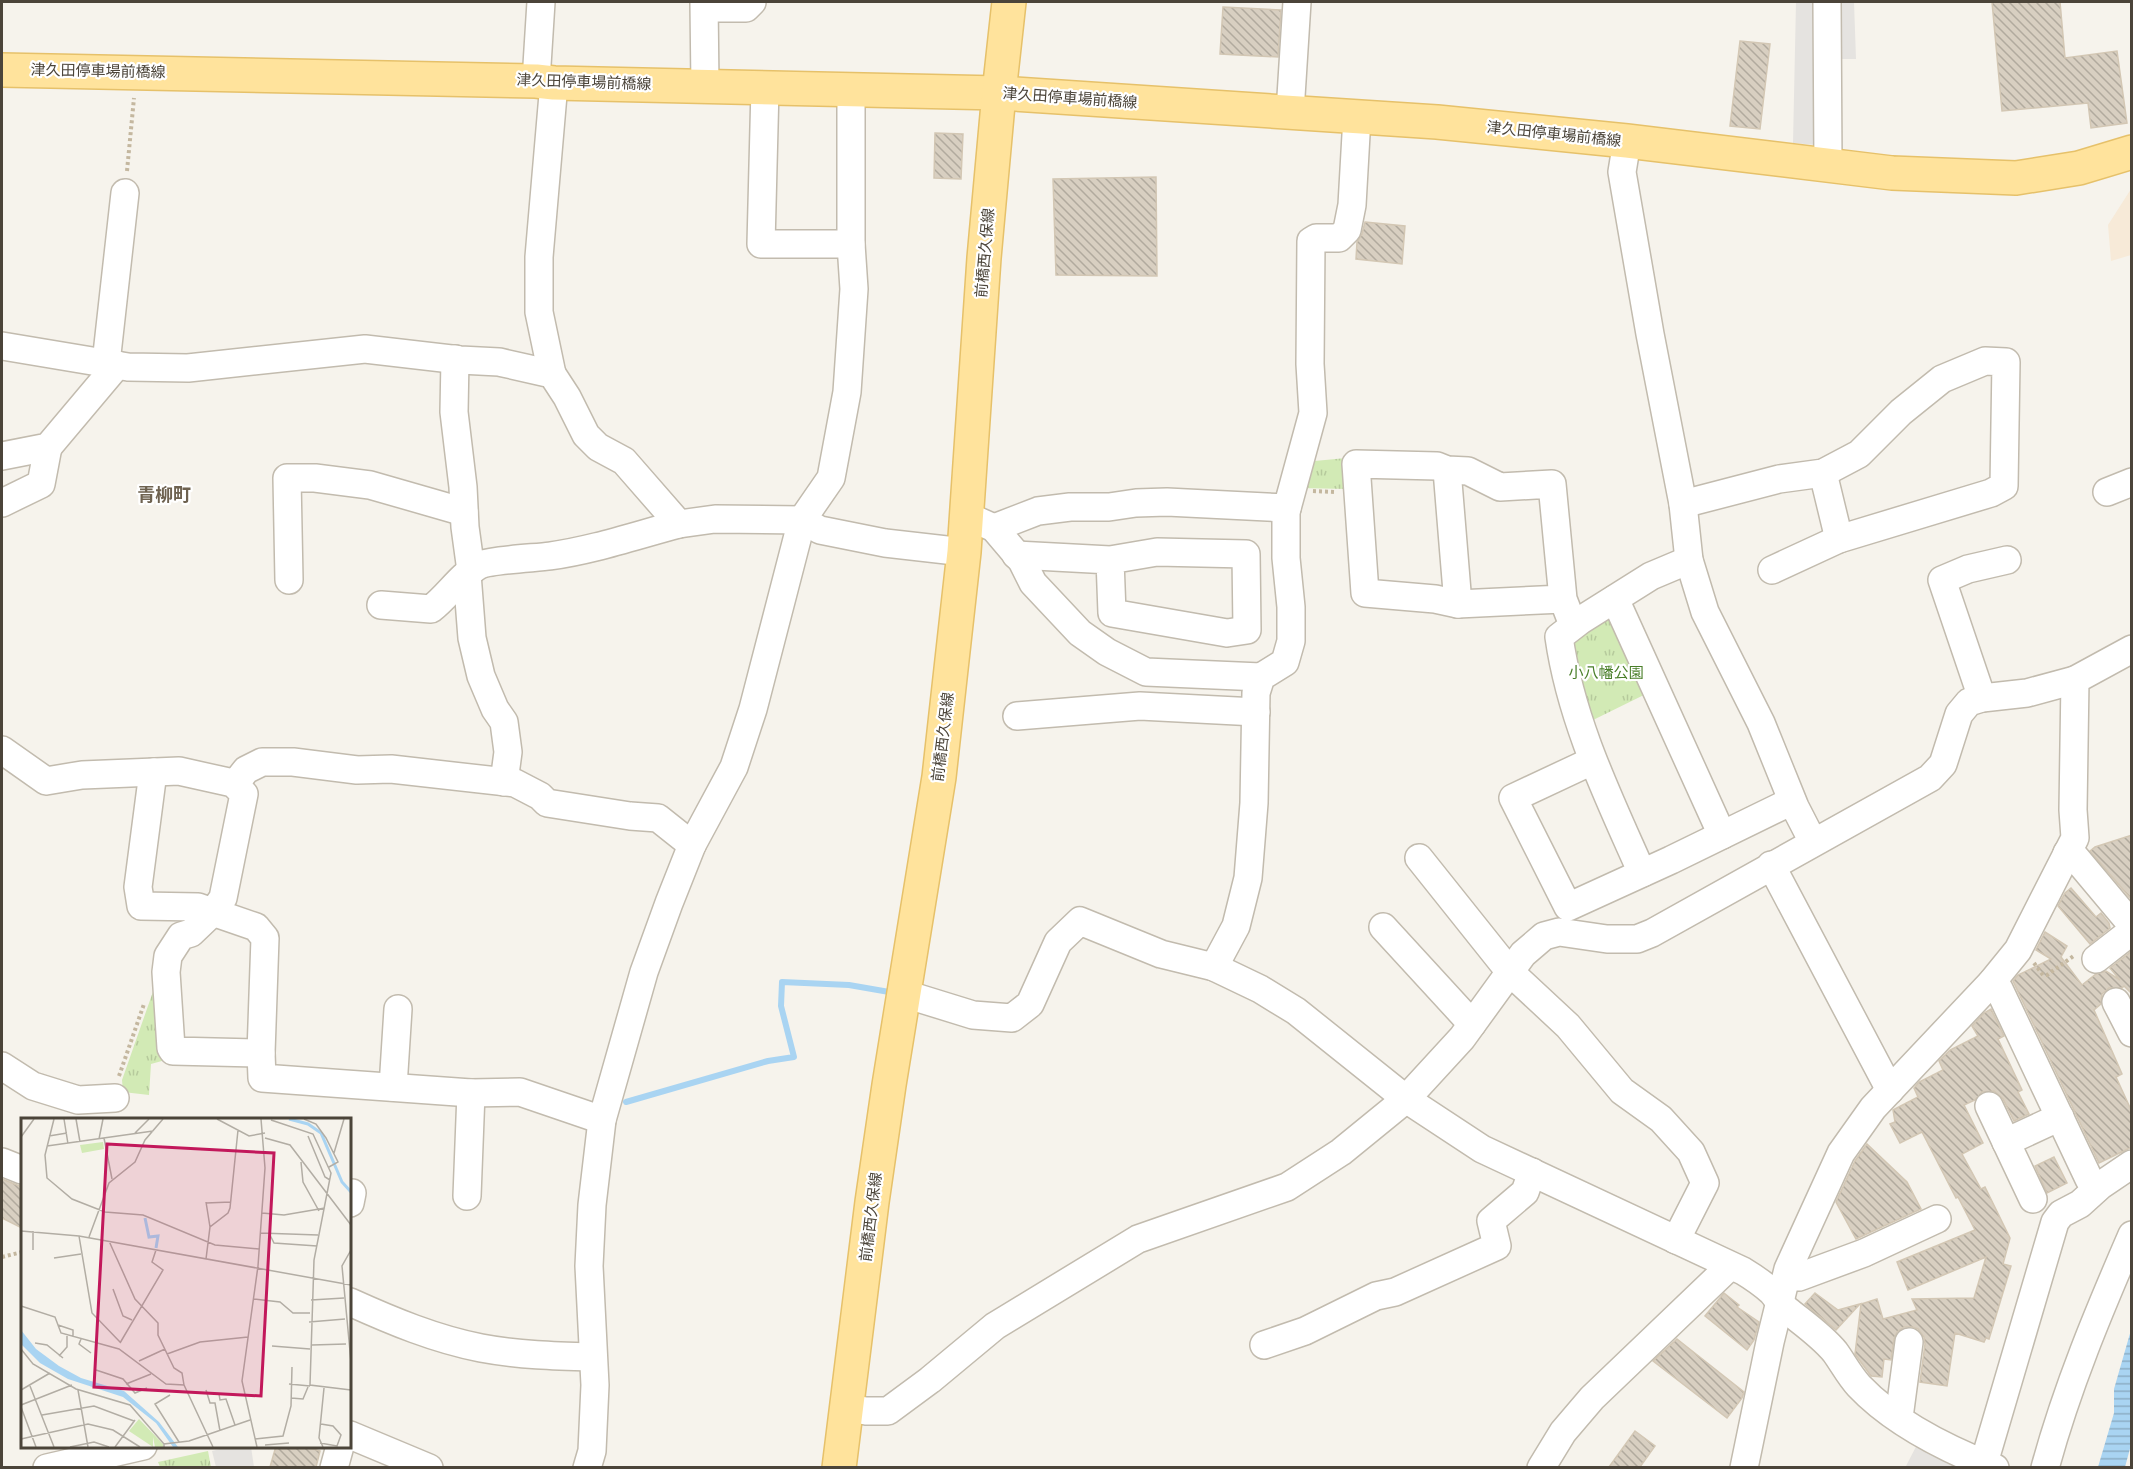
<svg xmlns="http://www.w3.org/2000/svg" width="2133" height="1469" viewBox="0 0 2133 1469" font-family="Arial,'Noto Sans JP',sans-serif">
<defs>
<pattern id="park-tufts" width="24" height="20" patternUnits="userSpaceOnUse" patternTransform="scale(1.5)"><rect width="24" height="20" fill="#d2eab5"/><path d="M3 7l-1-3M5 7V3M7 7l1-3M15 17l-1-3M17 17v-4M19 17l1-3" fill="none" stroke="#b6ca9c"/></pattern>
<pattern id="water-rules" width="6" height="5" patternUnits="userSpaceOnUse" patternTransform="scale(1.5)"><rect width="6" height="5" fill="#a9d4f2"/><path d="M0 2.5h6" fill="none" stroke="#8caec5"/></pattern>
<pattern id="building-back-hatch" width="6" height="6" patternUnits="userSpaceOnUse" patternTransform="scale(1.5)"><rect width="6" height="6" fill="#d8cfc1"/><path d="M-1 5l2 2M0 0l6 6M5-1l2 2" fill="none" stroke="#b1aa9e"/></pattern>
</defs>
<rect width="100%" height="100%" fill="#f6f3ec"/>
<polygon fill="#f7ead8" points="2131,189 2131,255 2111,261 2108,225"/>
<g fill="url(#park-tufts)">
<polygon points="1346,458 1347,489 1299,488 1304,462"/>
<polygon points="1614,606 1652,691 1589,722 1565,637"/>
<polygon points="162,966 169,1059 151,1064 149,1095 123,1092 122,1080"/>
<polygon points="208,1451 211,1467 160,1467 158,1462"/>
</g>
<g fill="#e5e3e0">
<polygon points="1796,2 1854,2 1856,59 1838,59 1840,147 1793,143"/>
<polygon points="1922,1435 1967,1467 1905,1468"/>
<polygon points="229,1447 251,1447 254,1467 216,1467 212,1451"/>
</g>
<polygon fill="url(#water-rules)" points="2131,1330 2131,1445 2125,1467 2098,1467 2114,1413 2114,1389"/>
<g fill="none" stroke-linecap="round" stroke-linejoin="round">
<polyline stroke="#a9d4f2" stroke-width="6" points="626,1102 768,1061 794,1057 781,1006 782,982 849,985 895,993"/>
</g>
<g fill="url(#building-back-hatch)" stroke="#d3c7b4" stroke-width="1.5">
<polygon points="1992,2 2060,2 2065,58 2117,51 2127,123 2091,128 2088,103 2002,111"/>
<polygon points="1223,7 1281,10 1278,57 1220,54"/>
<polygon points="1740,41 1770,44 1760,129 1730,126"/>
<polygon points="935,133 963,134 961,179 934,178"/>
<polygon points="1156,177 1157,276 1056,275 1053,179"/>
<polygon points="1365,222 1405,226 1402,264 1356,259 1357,242 1362,234"/>
<polygon points="2132,835 2132,900 2090,851 2095,847"/>
<polygon points="2071,888 2096,917 2101,913 2109,923 2110,928 2090,944 2058,906 2065,893"/>
<polygon points="2045,932 2067,946 2061,957 2082,985 2096,974 2106,971 2120,980 2110,968 2132,951 2132,994 2124,986 2122,988 2109,988 2102,994 2101,1004 2094,1010 2122,1074 2116,1077 2132,1112 2132,1147 2099,1163 2013,981 2018,975 2051,959 2036,950"/>
<polygon points="1991,1009 2004,1036 1998,1039 2022,1090 2018,1092 2029,1114 2014,1121 2003,1099 1994,1091 1982,1092 1975,1100 1964,1105 1983,1143 1962,1154 1981,1189 1985,1187 2010,1238 2003,1264 2011,1266 1989,1339 1986,1338 1984,1342 1955,1333 1947,1386 1920,1382 1925,1344 1924,1337 1918,1329 1912,1327 1904,1327 1897,1332 1894,1339 1891,1360 1884,1359 1882,1377 1871,1376 1855,1354 1861,1304 1877,1299 1883,1319 1917,1310 1912,1299 1974,1298 1986,1257 1908,1290 1897,1262 1975,1230 1958,1197 1956,1198 1922,1132 1900,1143 1890,1124 1895,1122 1893,1110 1918,1097 1914,1088 1919,1082 1943,1070 1939,1061 1950,1050 1978,1036 1972,1026 1984,1013"/>
<polygon points="1867,1144 1907,1182 1921,1209 1856,1239 1836,1202 1855,1161"/>
<polygon points="2054,1157 2067,1183 2047,1193 2035,1166"/>
<polygon points="2,1179 22,1187 22,1228 2,1218"/>
<polygon points="1724,1293 1739,1305 1737,1307 1759,1322 1754,1340 1747,1350 1705,1316"/>
<polygon points="1815,1293 1838,1310 1860,1304 1836,1330 1805,1304"/>
<polygon points="1677,1339 1744,1392 1742,1398 1727,1418 1653,1361"/>
<polygon points="1635,1431 1655,1446 1640,1467 1609,1467"/>
<polygon points="276,1446 303,1446 320,1451 316,1467 270,1467"/>
</g>
<g fill="none" stroke-linecap="round" stroke-linejoin="round">
<defs>
<g id="minor">
<polyline points="704,2 705,86"/>
<polyline points="1827,2 1828,165"/>
<polyline points="705,8 746,8 752,2"/>
<polyline points="536,81 541,2"/>
<polyline points="765,88 761,244 851,244"/>
<polyline points="1290,112 1297,2"/>
<polyline points="1627,141 1622,172 1650,334 1683,504 1689,560 1705,612 1761,723 1795,807 1813,842"/>
<polyline points="2,346 128,367 188,368 365,349 460,360 499,362 552,374 567,397 586,435 598,447 624,461 679,524 715,519 802,520 820,530 885,543 964,552"/>
<polyline points="455,359 454,412 463,487 465,527 471,571"/>
<polyline points="106,363 125,193"/>
<polyline points="552,374 539,312 539,257 554,83"/>
<polyline points="2,456 48,447 117,365"/>
<polyline points="1447,470 1458,604"/>
<polyline points="1823,473 1839,539"/>
<polyline points="2107,492 2132,482"/>
<polyline points="2,503 41,484 48,447"/>
<polyline points="1683,504 1779,479 1823,473 1859,454 1901,412 1942,379 1985,361 2006,362 2004,486 1991,493 1839,539 1772,570"/>
<polyline points="967,516 994,528 1022,561 1033,583 1080,633 1107,652 1146,672 1261,677"/>
<polyline points="994,528 1038,511 1070,507 1109,507 1136,503 1167,502 1287,508"/>
<polyline points="1016,555 1110,560 1157,552 1246,554 1247,630 1227,633 1112,613 1110,560"/>
<polyline points="467,574 472,638 481,676 495,709 504,722 508,752 504,782"/>
<polyline points="289,580 287,478 315,478 370,485 464,512"/>
<polyline points="1563,599 1552,484 1500,487 1468,471 1447,470 1437,466 1356,464 1365,593 1435,599 1458,604 1563,599 1573,625"/>
<polyline points="1615,599 1722,835"/>
<path d="M381 605 431 609C448 596 460 576 478 566 488 560 536 558 550 556 594 550 637 535 679 524"/>
<polyline points="1982,698 1942,580 1968,569 2007,560"/>
<polyline points="1017,716 1140,706 1256,712"/>
<polyline points="2,750 46,781 82,775 179,771 233,783 244,794 223,898 213,912 191,933 181,936 168,956 166,972 171,1048 173,1051 261,1053"/>
<polyline points="1592,761 1513,798 1568,907 1671,860 1792,801"/>
<polyline points="153,772 138,887 141,906 198,907 256,927 265,938 261,1053 262,1078 471,1093 520,1092 602,1120"/>
<polyline points="235,784 246,770 262,762 293,762 357,770 391,769 515,783 540,796 547,803 630,816 658,818 692,845"/>
<polyline points="2067,853 2075,857 2132,925"/>
<polyline points="1419,858 1510,972 1568,1026 1622,1091 1661,1119 1691,1152 1705,1183 1676,1240"/>
<polyline points="1771,865 1890,1090"/>
<path d="M1642 873C1608 796 1571 721 1559 637L1581 620 1651 576 1689 560"/>
<polyline points="1383,927 1472,1024"/>
<polyline points="2096,959 2132,931"/>
<polyline points="1214,967 1236,926 1248,878 1254,803 1256,693 1261,677 1285,662 1291,641 1291,607 1286,558 1286,512 1313,413 1310,364 1311,241 1316,238 1339,238 1347,230 1352,205 1357,117"/>
<polyline points="1992,982 1999,989 2089,1179 2096,1189"/>
<path d="M905 994 973 1015 1012 1018 1030 1004 1058 942 1080 921 1161 954 1214 967 1260 989 1296 1011 1406 1099 1482 1149 1743 1271C1753 1277 1763 1284 1772 1292 1777 1298 1781 1305 1787 1310 1803 1323 1822 1336 1835 1352 1843 1363 1849 1375 1859 1386 1893 1422 1949 1450 1995 1468"/>
<polyline points="2116,1002 2132,1033"/>
<polyline points="2,1066 33,1086 78,1100 115,1098"/>
<polyline points="393,1087 398,1009"/>
<polyline points="1989,1106 2033,1199"/>
<polyline points="2006,1142 2060,1117"/>
<polyline points="2,1162 22,1170"/>
<polyline points="467,1196 471,1093"/>
<polyline points="350,1203 352,1193"/>
<polyline points="1787,1277 1799,1277 1864,1253 1937,1219"/>
<path d="M350 1302C392 1321 435 1339 481 1348 518 1355 556 1356 593 1357"/>
<polyline points="1264,1345 1305,1331 1376,1296 1395,1292 1497,1246 1491,1221 1525,1192 1532,1172"/>
<polyline points="848,1408 866,1411 888,1411 930,1380 995,1326 1138,1239 1287,1187 1341,1152 1406,1099 1462,1038 1523,954 1544,936 1559,932 1607,939 1637,939 1652,933 1930,778 1943,764 1959,714 1969,702 1982,698 2027,693 2075,680"/>
<polyline points="1896,1416 1900,1410 1909,1342"/>
<polyline points="350,1435 429,1468"/>
<polyline points="1984,1463 2055,1222 2061,1214 2080,1204 2101,1185 2132,1164"/>
<polyline points="47,1468 143,1446"/>
<polyline points="334,1468 340,1446"/>
<polyline points="587,1468 592,1451 595,1385 589,1266 592,1205 602,1120 644,972 669,903 692,845 734,767 753,709 802,520 831,478 847,392 854,289 851,244 851,90"/>
<polyline points="1541,1468 1563,1432 1592,1398 1730,1266"/>
<polyline points="1744,1468 1770,1342 1788,1269 1841,1153 1873,1108 1992,982 2018,950 2075,838 2073,810 2075,680 2132,649"/>
<path d="M2045 1468C2067 1387 2099 1311 2132 1235"/>
</g>
<g id="major">
<polyline points="2,70 536,81 554,83 999,93 1437,122 1627,141 1892,173 2016,178 2079,168 2132,152"/>
<polyline points="839,1468 872,1202 889,1085 939,777 964,552 984,258 999,93 1009,2"/>
</g>
</defs>
<use href="#minor" stroke="#c2bbae" stroke-width="30"/>
<use href="#major" stroke="#e6c16a" stroke-width="36"/>
<g stroke="#c4b79f" stroke-width="4" stroke-dasharray="3 3" stroke-linecap="butt">
<polyline points="127,171 134,98"/>
<polyline points="1313,491 1336,492"/>
<polyline points="2034,963 2043,975 2047,975 2075,955"/>
<polyline points="119,1076 144,1004"/>
<polyline points="2,1257 22,1252"/>
</g>
<use href="#minor" stroke="#fff" stroke-width="27"/>
<use href="#major" stroke="#ffe39c" stroke-width="33"/>
</g>
<g text-anchor="middle" stroke-width="4.5" stroke-linejoin="round" paint-order="stroke">
<g font-size="15" fill="#4b4439" stroke="#fff">
<text transform="translate(98 71) rotate(1)" y="5">津久田停車場前橋線</text>
<text transform="translate(584 82) rotate(2)" y="5">津久田停車場前橋線</text>
<text transform="translate(1070 98) rotate(4)" y="5">津久田停車場前橋線</text>
<text transform="translate(1554 134) rotate(6)" y="5">津久田停車場前橋線</text>
<text transform="translate(985 253) rotate(-85)" y="5">前橋西久保線</text>
<text transform="translate(943 737) rotate(-83)" y="5">前橋西久保線</text>
<text transform="translate(871 1217) rotate(-83)" y="5">前橋西久保線</text>
</g>
<g font-size="15" fill="#4a7f2a" stroke="#fff">
<text x="1606" y="678">小八幡公園</text>
</g>
<g font-size="18" font-weight="bold" fill="#6e6250" stroke="#fff">
<text x="164" y="501">青柳町</text>
</g>
</g>
<g transform="translate(21 1118)">
<rect width="330" height="330" fill="#f6f3ec"/>
<path d="M118 301 142 326V329H134L132 319V329L108 313Z" fill="#d2eab5"/>
<path d="M82 24 83 31 61 35 59 27Z" fill="#d2eab5"/>
<path d="M0 212 15 231 38 248 60 260 103 273 138 304 157 329H152L135 305 102 279 47 261 19 245 0 226Z" fill="#a9d4f2"/>
<path fill="none" stroke="#a9d4f2" stroke-width="3" d="M268 1 287 6 300 15 321 64 330 74M124 100 128 119 137 118 135 130"/>
<path fill="none" stroke="#b2ada4" stroke-width="1.5" d="M33 1 24 37 26 60 51 81 84 94 122 97 194 127 238 131M43 1 47 26M55 1 59 24M196 1 228 18 244 15M283 1 295 6 305 20 317 44 308 49M250 2 292 16 310 55 293 142 289 267 330 272M114 15 128 1M28 18 46 15M287 18 304 59 309 62M0 19 13 1M83 20 91 61M244 20 269 27 330 107M78 21 82 1M26 28 132 13M313 35 323 1M280 44 282 64 298 93M185 84 189 109M185 85 210 84M241 95 263 97 304 90M0 113 58 118 330 167M239 115 297 117M248 115 253 125 296 128M58 118 71 195 99 224M68 119 88 65 114 44 124 22 142 1M88 123 114 181 137 205V217L153 250 161 255 163 267M12 132V113M330 132 321 148 330 244M33 140 60 136M185 141 189 109 207 95 209 90 217 12M92 171 102 198 111 202M233 181 259 184 272 195H289M290 182 323 180M0 188 34 199 40 215 98 231 145 266 163 267 192 329M288 204 324 201M37 207 52 212V218M60 221 58 226 70 235M14 225 26 227 42 240M99 225 142 152 131 144 135 132M291 227 325 226M251 228 289 231M0 231 12 246 55 271 109 287 143 326M146 236 179 224 227 219M38 238 46 229V218M118 243 144 231M75 252 102 261 114 275 126 270M105 266 130 256M268 266 289 268M9 268 33 329M0 272 29 255M57 272 67 329M185 272 189 285H194L199 313M198 276 199 282 205 281 214 307M149 277 134 286 158 324M270 280 282 281 287 269M0 287 51 267M0 289 15 329M21 297 73 288 113 303M0 321 67 306 92 312 119 329M234 321 262 318 270 288 271 249M299 325 316 328 320 317 312 308 300 306M244 327 268 325M49 329 73 324 88 329M94 329 114 302M143 329V326L168 323 229 302M236 329 221 263 237 148 244 50 240 1M302 329 298 320 303 270"/>
<path fill="#c2185b" fill-opacity="0.15" stroke="#c2185b" stroke-width="3" d="M86 26 253 35 240 278 73 269Z"/>
<rect width="330" height="330" fill="none" stroke="#4b4439" stroke-width="3"/>
</g>
<rect width="2133" height="1469" fill="none" stroke="#4b4439" stroke-width="6"/>
</svg>
